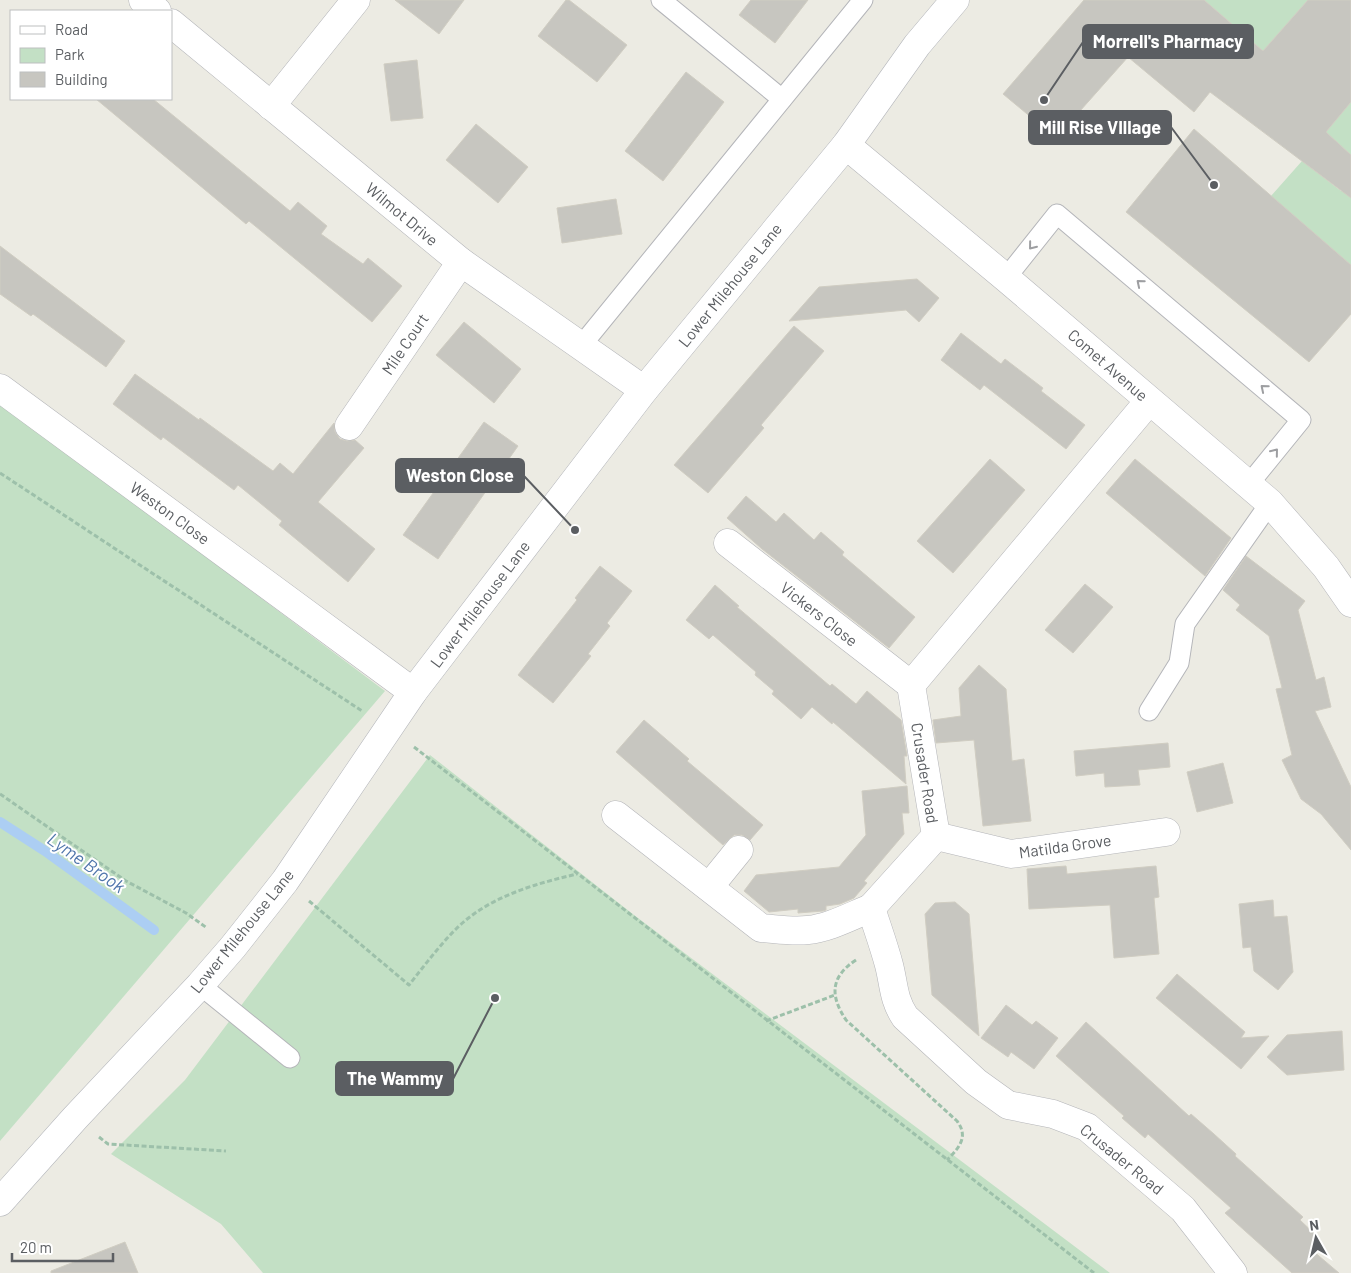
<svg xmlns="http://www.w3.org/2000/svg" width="1351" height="1273" viewBox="0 0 1351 1273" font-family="Barlow,sans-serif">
<rect width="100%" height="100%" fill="#ecebe3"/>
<g fill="#c3e0c5">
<polygon points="1204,0 1308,0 1263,51"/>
<polygon points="1351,102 1351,155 1326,132"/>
<polygon points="1302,161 1341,191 1351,179 1351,265 1271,196"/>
<polygon points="0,402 385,691 0,1141"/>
<polygon points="430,755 634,915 1110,1273 263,1273 221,1224 111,1154 185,1080"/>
</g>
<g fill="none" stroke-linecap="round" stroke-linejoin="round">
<polyline stroke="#accef3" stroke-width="10" points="0,822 45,851 154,930"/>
</g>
<g fill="#c7c6c0" stroke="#d0cdc2">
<polygon points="395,0 464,0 439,34"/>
<polygon points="566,0 569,0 627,45 597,82 538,36"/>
<polygon points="751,0 808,0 775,43 739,15"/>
<polygon points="1084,0 1204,0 1263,51 1308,0 1351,0 1351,102 1326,132 1351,155 1351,198 1210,92 1194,112 1128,57 1056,138 1003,94"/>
<polygon points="417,60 423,118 391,121 384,64"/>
<polygon points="686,72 724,102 663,181 625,151"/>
<polygon points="96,99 153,99 290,211 298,202 327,226 321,234 363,264 368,258 402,286 372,322 249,221 246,224"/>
<polygon points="476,124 528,167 498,203 446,160"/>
<polygon points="1194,129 1351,265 1351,314 1309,362 1126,212"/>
<polygon points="616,199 622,234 562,243 557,208"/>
<polygon points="0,246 125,341 106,367 33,314 31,316 0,294"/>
<polygon points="917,279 939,298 919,322 906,310 789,321 819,287"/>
<polygon points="464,322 521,369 494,403 436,355"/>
<polygon points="794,326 824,351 761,425 764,428 708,493 674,465"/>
<polygon points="961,333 1001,364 1005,359 1043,388 1041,391 1085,425 1066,449 984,385 980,390 941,360"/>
<polygon points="135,374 199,420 200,418 273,471 280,463 293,474 334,423 335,432 340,439 347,441 355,440 364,448 318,502 375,549 348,582 279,525 282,521 238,485 234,490 163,437 161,440 113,404"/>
<polygon points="484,422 518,446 438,559 403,535"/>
<polygon points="990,459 1025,490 953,573 917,541"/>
<polygon points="1135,459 1231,538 1205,576 1106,493"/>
<polygon points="746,496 776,522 784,513 814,540 821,532 844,552 842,555 915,617 889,648 762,549 727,518"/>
<polygon points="1246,556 1305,601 1298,610 1316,680 1324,677 1331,707 1315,711 1351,787 1351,850 1321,814 1301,799 1282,760 1292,755 1276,689 1282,688 1269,636 1236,610 1240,605 1223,590"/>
<polygon points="600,566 632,591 607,623 610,626 588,654 591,656 553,703 518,675 577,600 575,598"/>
<polygon points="1085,584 1113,607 1073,653 1045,630"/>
<polygon points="715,585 739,606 737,607 830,686 832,684 856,704 867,691 901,720 907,756 904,756 906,784 833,722 832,724 812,707 801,719 772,694 774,691 755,675 756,672 713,635 709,639 686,620"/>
<polygon points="979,665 1006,689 1012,761 1024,759 1031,821 983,826 974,740 936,743 933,720 961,716 959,688"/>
<polygon points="644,720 689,759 687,761 763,825 750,840 742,835 734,835 723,845 616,752"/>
<polygon points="1168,743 1170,767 1138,770 1140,785 1105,787 1104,773 1076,776 1074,751"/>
<polygon points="1223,763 1233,803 1197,812 1187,772"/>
<polygon points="907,786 909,813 902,813 904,834 864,881 867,883 854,898 840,904 826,906 826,910 823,911 798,913 798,909 769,912 744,891 756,875 839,867 866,835 862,791"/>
<polygon points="1066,866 1067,874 1156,866 1159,897 1154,898 1159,954 1114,958 1110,905 1029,909 1027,869"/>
<polygon points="1273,900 1274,917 1287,916 1293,972 1278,990 1254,971 1251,947 1243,948 1239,904"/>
<polygon points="955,902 969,914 979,1036 932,995 925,914 935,903"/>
<polygon points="1177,974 1245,1032 1241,1038 1269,1036 1241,1069 1156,998"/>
<polygon points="1006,1005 1032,1025 1036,1021 1058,1038 1034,1069 1011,1052 1008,1057 981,1038"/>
<polygon points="1086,1022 1189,1116 1191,1114 1214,1134 1236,1154 1235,1156 1303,1217 1300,1220 1321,1240 1312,1250 1339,1273 1292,1273 1225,1213 1231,1208 1148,1134 1145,1138 1122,1118 1124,1116 1056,1056"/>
<polygon points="1342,1031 1344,1070 1287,1075 1267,1057 1287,1035"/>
<polygon points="125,1242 138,1273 51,1273 51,1271"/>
</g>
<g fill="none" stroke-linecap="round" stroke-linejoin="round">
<defs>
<g id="service">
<polyline points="661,0 782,99"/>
<polyline points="1006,278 1057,214 1301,420 1249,484"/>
<polyline points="581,346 863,0"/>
<polyline points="1149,711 1179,663 1185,624 1270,503"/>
<polyline points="200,985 290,1058"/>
</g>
<g id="minor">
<polyline points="143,0 157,11"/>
<polyline points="171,23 461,262 644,390"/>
<polyline points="271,106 356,0"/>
<polyline points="846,145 1006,278 1270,503 1326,567 1351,603"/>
<polyline points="0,388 413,692"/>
<path d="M1149 401 911 685 936 836 871 908C877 927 884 946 889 965 894 984 893 999 905 1017L976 1082 1008 1105 1053 1114 1087 1127 1183 1209 1233 1273"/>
<polyline points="349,426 461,262"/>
<polyline points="728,543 911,685"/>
<path d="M616 815 761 928C776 929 792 932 808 930 829 928 851 916 871 908"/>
<polyline points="936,836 1011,854 1166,832"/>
<polyline points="709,887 739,850"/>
</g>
<polyline id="secondary" points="0,1202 75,1118 200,985 233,947 285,881 413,692 644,390 846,145 917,45 955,0"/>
</defs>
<use href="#service" stroke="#b4b5b9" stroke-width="21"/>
<use href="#minor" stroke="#b4b5b9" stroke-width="29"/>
<use href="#secondary" stroke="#b5b7bc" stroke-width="29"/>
<g stroke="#9dc0aa" stroke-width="3" stroke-dasharray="5 2.5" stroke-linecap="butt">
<polyline points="0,473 362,711"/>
<polyline points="414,747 1094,1273"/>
<polyline points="0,794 126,881 186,913 207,928"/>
<path d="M309 901 409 985C424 966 439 946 456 929 488 897 534 884 577 874"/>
<path d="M856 960C830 977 830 996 846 1020L957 1121C969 1137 959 1148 947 1160"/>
<polyline points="766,1021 835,995"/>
<polyline points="99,1137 108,1144 226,1151"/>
</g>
<use href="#service" stroke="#fff" stroke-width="19"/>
<use href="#minor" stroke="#fff" stroke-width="28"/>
<use href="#secondary" stroke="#fff" stroke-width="28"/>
</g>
<defs><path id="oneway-chevron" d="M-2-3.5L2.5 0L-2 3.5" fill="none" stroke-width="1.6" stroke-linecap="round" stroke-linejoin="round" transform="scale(1.25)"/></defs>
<g stroke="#9d9ea1">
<use href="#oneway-chevron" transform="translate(1032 246) rotate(129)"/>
<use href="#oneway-chevron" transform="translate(1140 283) rotate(-140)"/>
<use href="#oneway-chevron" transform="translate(1264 388) rotate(-140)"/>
<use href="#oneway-chevron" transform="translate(1275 452) rotate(-51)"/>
</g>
<g text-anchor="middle" stroke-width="4" stroke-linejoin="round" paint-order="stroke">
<g font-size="16" fill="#5b5e62" stroke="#fff">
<text transform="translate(402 214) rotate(40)" y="6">Wilmot Drive</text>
<text transform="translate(730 285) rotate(-51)" y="6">Lower Milehouse Lane</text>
<text transform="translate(405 344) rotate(-56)" y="6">Mile Court</text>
<text transform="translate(1108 365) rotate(41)" y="6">Comet Avenue</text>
<text transform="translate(170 513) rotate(36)" y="6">Weston Close</text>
<text transform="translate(480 604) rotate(-53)" y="6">Lower Milehouse Lane</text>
<text transform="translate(819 614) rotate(38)" y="6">Vickers Close</text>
<text transform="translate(925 773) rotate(81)" y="6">Crusader Road</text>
<text transform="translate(1065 846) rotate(-8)" y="6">Matilda Grove</text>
<text transform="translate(242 931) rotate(-51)" y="6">Lower Milehouse Lane</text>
<text transform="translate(1122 1159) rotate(39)" y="6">Crusader Road</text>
</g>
<g font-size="18" font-style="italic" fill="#4f75ab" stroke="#fff">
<text transform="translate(86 863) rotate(35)" y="6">Lyme Brook</text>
</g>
</g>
<path fill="none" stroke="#5b5e62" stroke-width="2" d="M1044 100L1083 42M1214 185L1171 127M575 530L524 476M495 998L453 1079"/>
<g fill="#5b5e62" stroke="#fff" stroke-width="2">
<circle cx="1044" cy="100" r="5"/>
<circle cx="1214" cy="185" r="5"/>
<circle cx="575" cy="530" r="5"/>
<circle cx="495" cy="998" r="5"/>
</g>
<g fill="#5b5e62" stroke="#5b5e62" stroke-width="2">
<rect x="1083" y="25" width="170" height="33" rx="5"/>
<rect x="1029" y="111" width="142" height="33" rx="5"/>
<rect x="396" y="459" width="128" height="33" rx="5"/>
<rect x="336" y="1062" width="117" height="33" rx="5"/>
</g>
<g font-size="18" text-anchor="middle" font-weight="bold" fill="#fff">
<text x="1168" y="48">Morrell's Pharmacy</text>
<text x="1100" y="134">Mill Rise VIllage</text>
<text x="460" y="482">Weston Close</text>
<text x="395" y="1085">The Wammy</text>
</g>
<rect x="10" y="10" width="162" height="90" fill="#ffffff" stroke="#bdbfc0"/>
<rect x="20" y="26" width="25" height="8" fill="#ffffff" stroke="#bdbfc0"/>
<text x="55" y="35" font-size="15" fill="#5b5e62">Road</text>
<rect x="20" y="48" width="25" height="15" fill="#c3e0c5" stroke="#bdbfc0"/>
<text x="55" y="60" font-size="15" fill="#5b5e62">Park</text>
<rect x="20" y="72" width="25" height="15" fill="#c7c6c0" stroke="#bdbfc0"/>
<text x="55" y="85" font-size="15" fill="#5b5e62">Building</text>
<g transform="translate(1316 1238) rotate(352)" stroke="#ffffff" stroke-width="4" paint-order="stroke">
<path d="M0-4L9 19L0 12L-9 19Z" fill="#5b5e62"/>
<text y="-8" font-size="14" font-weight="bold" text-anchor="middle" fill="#5b5e62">N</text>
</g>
<path d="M12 1253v8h101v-8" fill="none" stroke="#5b5e62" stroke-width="2.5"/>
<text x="20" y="1253" font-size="15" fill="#5b5e62" stroke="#ffffff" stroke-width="4" paint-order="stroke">20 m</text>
</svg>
